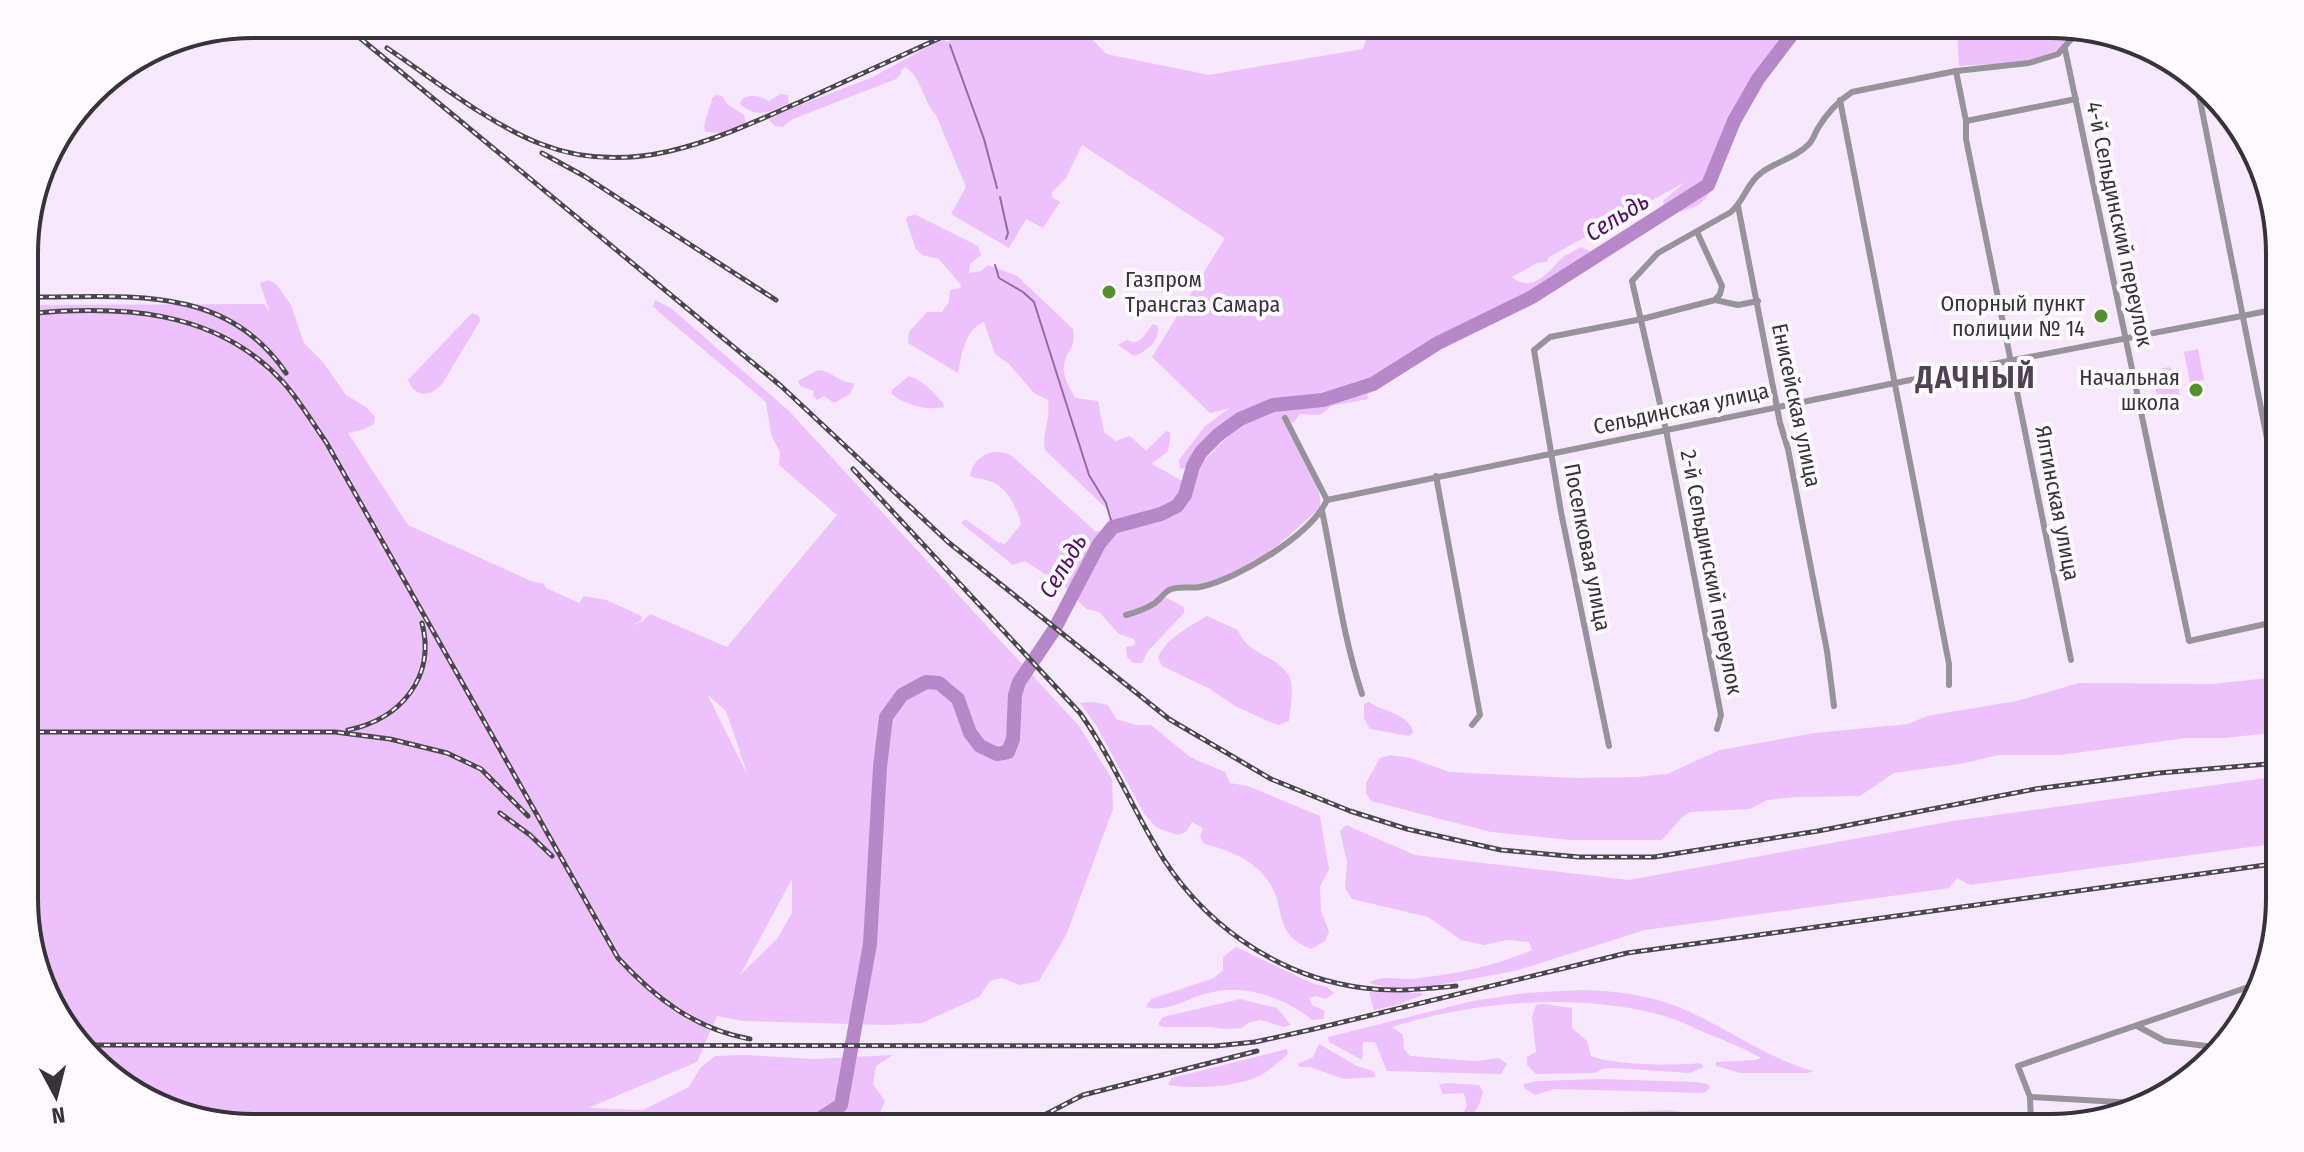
<svg xmlns="http://www.w3.org/2000/svg" width="2304" height="1152" viewBox="0 0 2304 1152" font-family="'Fira Sans Condensed',sans-serif">
<rect width="100%" height="100%" fill="#f7e8fd"/>
<g fill="#ecc1fc" fill-rule="evenodd">
<path d="M971 24H1078L1106 54 1209 75 1363 49 1371 24H1806C1774 64 1742 107 1717 153 1710 167 1716 188 1704 200 1696 209 1681 210 1670 215L1663 206 1664 200 1685 182 1549 257 1547 262 1537 263 1512 277C1530 293 1546 275 1559 261 1564 255 1574 251 1581 247L1590 251 1588 262 1532 297 1438 343 1373 384 1367 390 1368 399 1331 406 1320 415 1300 414 1293 423 1284 419C1294 438 1327 490 1319 509 1296 528 1267 559 1239 570 1226 575 1211 584 1197 585 1178 588 1174 583 1157 596L1167 598 1184 607V613L1148 651 1142 663H1133L1127 657 1126 647 1135 645 1134 639 1119 634 1099 612 1086 609 1065 587 1025 561 1013 565 961 523 965 519 999 543 1005 544 1021 524C1017 508 1007 486 989 481 982 478 977 479 970 476 973 456 995 445 1012 456L1095 531H1100L1112 517 1110 512 1045 450C1041 434 1051 421 1048 400L1034 393 1009 364 995 354 984 322C964 330 962 355 958 373L908 343 909 332 927 312H942L949 302 950 290 960 288 961 285 939 259 922 255 916 249 906 220 908 216 916 215 978 246 981 255 970 264 969 273 981 271 988 265 1017 276 1073 329C1076 351 1066 349 1064 366 1062 377 1071 389 1075 398L1098 401 1104 432 1116 441 1130 436 1146 451 1166 431 1171 433 1168 451 1152 464 1184 482 1194 480C1201 457 1238 426 1260 416 1231 418 1207 441 1193 466L1180 469 1179 460 1205 426 1230 408 1210 413 1152 357 1225 238 1082 145 1066 178 1052 192V197L1060 202 1043 228 1026 219 1009 248 951 214 966 187 936 115C923 102 922 77 905 67L901 70V74L896 79 793 119 783 127 775 126 767 118 873 77 942 39 948 42 961 34 959 30Z"/>
<path d="M1888 24H1973C1950 33 1910 39 1888 24Z"/>
<path d="M1980 24H2051L2084 32C2070 34 2065 47 2053 53 2032 65 1984 64 1959 66L1957 33Z"/>
<path d="M781 94 788 95 789 103C771 112 757 119 740 104L742 99C752 93 759 96 769 101Z"/>
<path d="M716 95 722 96 727 104 744 115 746 123 722 133 705 132C702 120 711 110 712 98Z"/>
<path d="M268 280 276 284 291 305 304 343 323 362 346 395 366 407 375 417 374 424 362 430 348 433 408 525 531 581 544 584 546 588 579 603 584 596 606 600 642 616 641 621 628 626 642 622 650 614 727 647 837 515 779 465 780 453 771 434 766 402 661 314 653 306 655 300 671 308 789 411 1079 726 1112 779 1113 809 1067 933 1039 981 1020 985 1002 978 990 981 979 997 922 1023 886 1025 743 1021 717 1016 697 1062 588 1108 643 1110 689 1087 700 1068 715 1056 745 1055 813 1059 893 1055 876 1066 873 1084 885 1101 880 1113 861 1128H253L152 1105 71 1038 26 929 25 305 264 304 270 313 260 283ZM708 695 726 711 748 776 708 696ZM792 879V913L777 939 740 975Z"/>
<path d="M472 313 479 316 480 321 442 384C431 397 414 398 408 380Z"/>
<path d="M1153 324 1158 326C1159 343 1147 351 1134 356L1118 345 1127 340C1141 347 1145 333 1153 324Z"/>
<polygon points="2198,349 2204,380 2190,383 2184,352"/>
<polygon points="2169,367 2174,371 2183,408 2166,414 2161,411 2152,375 2155,370"/>
<path d="M818 370C832 371 838 382 853 383L854 386 850 394 834 403 824 396 817 400 813 396 814 391 800 386 798 381Z"/>
<path d="M909 376C923 380 934 393 943 403L944 407C927 411 905 405 892 394V390Z"/>
<path d="M1207 616 1238 630C1248 656 1276 654 1289 676 1295 688 1290 708 1289 721L1279 725 1270 722 1235 706 1210 689 1162 666 1158 658C1166 638 1189 627 1207 616Z"/>
<polygon points="2279,677 2280,732 2224,738 2186,738 2060,755 1999,755 1960,764 1894,773 1860,796 1796,797 1767,800 1750,809 1691,812 1682,817 1662,840 1570,840 1491,832 1371,801 1366,793 1366,783 1380,758 1390,755 1411,758 1449,772 1576,778 1636,777 1667,774 1720,750 1815,733 1908,724 1927,716 2017,701 2079,683 2212,684"/>
<path d="M1092 702 1108 705 1116 719 1136 725H1151L1190 757 1225 772 1230 783 1248 786 1320 816 1329 869 1320 887 1321 911 1329 931 1325 941 1311 949C1275 935 1285 912 1272 887 1259 862 1230 850 1204 844L1200 837 1203 828 1192 822 1186 832 1178 835 1157 828 1145 815 1096 725 1080 703Z"/>
<path d="M1369 702C1384 712 1409 714 1413 732L1409 736 1370 729 1364 718V704Z"/>
<path d="M2280 776V843L1970 885 1957 878 1949 888 1645 930 1515 971 1421 988 1386 987 1369 983C1382 974 1397 980 1412 979 1452 975 1496 966 1532 950L1529 942 1507 940 1484 945 1461 940 1428 917 1352 899 1345 888 1347 862 1340 831 1346 825 1415 855 1629 880 1953 821Z"/>
<path d="M1236 947 1311 983 1327 987 1334 993 1326 999 1316 996 1309 998 1312 1005 1325 1011 1323 1019 1312 1020C1286 998 1247 985 1213 992 1192 995 1168 1014 1146 1007L1151 999 1214 978 1223 970V957Z"/>
<path d="M1582 990C1614 991 1643 994 1673 1005 1722 1023 1760 1056 1813 1071L1808 1073H1741L1716 1066V1062L1755 1060 1761 1058C1746 1049 1732 1044 1716 1037 1695 1029 1676 1018 1653 1013 1572 993 1471 1002 1392 1027L1403 1035 1404 1049 1410 1056 1475 1061 1499 1058 1507 1064 1501 1074 1387 1071 1375 1042H1363L1362 1060 1329 1042 1328 1037 1473 1001 1525 993Z"/>
<polygon points="1369,992 1421,993 1423,995 1396,1005 1374,1010"/>
<polygon points="1240,999 1277,1008 1291,1025 1284,1027 1261,1020 1250,1022 1242,1028 1225,1029 1210,1027 1162,1027 1158,1024 1163,1017"/>
<path d="M1544 1004 1572 1008V1028L1587 1041 1591 1056C1612 1065 1677 1066 1700 1063L1704 1067 1689 1073 1615 1068 1602 1069 1594 1073 1536 1074 1527 1065V1057L1536 1052 1532 1017 1536 1005Z"/>
<polygon points="1319,1044 1357,1066 1373,1071 1376,1077 1344,1079 1310,1067 1299,1067 1298,1064 1313,1057"/>
<path d="M1287 1049 1288 1054C1280 1061 1271 1069 1263 1074 1239 1088 1194 1089 1168 1085L1172 1078Z"/>
<polygon points="1599,1079 1695,1082 1708,1084 1710,1088 1704,1093 1555,1089 1535,1095 1524,1088 1524,1084 1538,1081"/>
<path d="M1446 1083 1479 1085 1483 1092C1480 1103 1477 1113 1467 1119L1462 1116 1467 1106 1464 1093 1443 1094 1439 1085Z"/>
<polygon points="1670,1110 1681,1112 1681,1119 1672,1128 1599,1128 1600,1122 1623,1112"/>
</g>
<g fill="none" stroke-linecap="round" stroke-linejoin="round">
<g stroke="#916e9e" stroke-width="2">
<polyline points="950,45 984,139 997,188"/>
<polyline points="1000,197 1008,233 1006,239"/>
<polyline points="995,265 999,278 1023,292 1034,302 1089,475 1106,503 1113,527"/>
</g>
<g stroke="#b788c9" stroke-width="14">
<polyline points="655,1128 682,1123 746,1128"/>
<polyline points="755,1128 813,1123 841,1105 870,944 880,767 886,717 902,695 926,682 939,683 958,699 970,733 980,746 997,754 1008,752 1013,739 1015,695 1019,682 1054,630 1099,544 1113,527 1161,514 1177,506 1185,495 1193,466 1201,452 1218,435 1240,419 1273,405 1323,400 1373,384 1438,343 1532,297 1708,185 1734,121 1758,79 1800,24"/>
</g>
<g stroke="#98929a" stroke-width="6">
<polyline points="2065,49 2189,641 2279,621"/>
<polyline points="1956,71 1966,121 1966,139 2071,660"/>
<polyline points="2197,85 2279,499"/>
<polyline points="1840,100 1949,664 1949,685"/>
<polyline points="1966,121 2076,99"/>
<polyline points="1738,206 1780,423 1788,449 1827,651 1834,706"/>
<polyline points="1715,300 1738,305 1758,301"/>
<polyline points="1285,418 1327,500"/>
<polyline points="1436,476 1480,715 1472,725"/>
<path d="M1322 511C1335 572 1342 634 1362 694"/>
<path d="M1126 615C1137 612 1146 609 1155 603 1160 599 1164 593 1169 590 1179 585 1190 589 1200 587 1238 579 1311 535 1327 500L1895 383 2278 309"/>
<path d="M1717 729 1721 715 1666 430 1632 281 1658 253 1731 212C1744 201 1747 183 1761 173 1775 162 1796 158 1809 144 1813 140 1815 133 1818 128 1827 113 1837 102 1852 92L1956 71 2029 63 2058 54 2075 35 2087 32"/>
<polyline points="1609,746 1561,512 1534,350 1550,337 1642,319 1715,300 1720,294 1722,286 1697,232"/>
<polyline points="2137,1026 2165,1041 2215,1047"/>
<polyline points="2030,1097 2136,1103"/>
<polyline points="2033,1128 2031,1123 2030,1097 2018,1066 2260,983"/>
</g>
<defs>
<g id="rail">
<polyline points="343,24 781,386 948,542 1169,719 1271,779 1350,811 1407,829 1501,850 1579,857 1654,857 1818,831 2035,789 2159,773 2280,763"/>
<path d="M387 48C435 80 487 123 541 144 633 180 719 138 802 101 848 80 894 59 940 38L961 24"/>
<polyline points="542,153 584,176 776,300"/>
<path d="M25 297C121 298 224 281 286 373"/>
<path d="M25 314C118 305 215 308 283 382 299 400 312 422 326 442L618 958C655 998 695 1029 750 1039"/>
<path d="M853 469 1080 713C1110 755 1129 801 1155 845 1199 922 1276 977 1364 988 1395 992 1425 989 1456 986"/>
<path d="M348 730C401 719 436 677 422 623"/>
<polyline points="26,732 335,732 390,739 447,753 481,769 528,816"/>
<polyline points="500,813 530,835 552,856"/>
<polyline points="80,1045 1215,1046 1255,1042 1314,1029 1627,953 2280,863"/>
<polyline points="1019,1128 1083,1095 1257,1051"/>
</g>
</defs>
<use href="#rail" stroke="#4c464f" stroke-width="5"/>
<use href="#rail" stroke="#fdfafe" stroke-width="2" stroke-dasharray="6" stroke-linecap="butt"/>
</g>
<g fill="#55902e" stroke="#fdfafe" stroke-width="3">
<circle cx="1109" cy="292" r="8"/>
<circle cx="2101" cy="316" r="8"/>
<circle cx="2196" cy="390" r="8"/>
</g>
<g text-anchor="middle" stroke-width="8" stroke-linejoin="round" paint-order="stroke">
<g font-size="22" fill="#38333b" stroke="#fdfafe">
<text transform="translate(2120 224) rotate(78)" y="8">4-й Сельдинский переулок</text>
<text transform="translate(1797 405) rotate(78)" y="8">Енисейская улица</text>
<text transform="translate(1681 408) rotate(-12)" y="8">Сельдинская улица</text>
<text transform="translate(2058 503) rotate(79)" y="8">Ялтинская улица</text>
<text transform="translate(1588 547) rotate(79)" y="8">Поселковая улица</text>
<text transform="translate(1712 572) rotate(79)" y="8">2-й Сельдинский переулок</text>
</g>
<g font-size="22" fill="#38333b" stroke="#fdfafe" text-anchor="end">
<text x="1125" y="287" text-anchor="start">Газпром<tspan x="1125" dy="25">Трансгаз Самара</tspan></text>
<text x="2085" y="311">Опорный пункт<tspan x="2085" dy="25">полиции № 14</tspan></text>
<text x="2180" y="385">Начальная<tspan x="2180" dy="25">школа</tspan></text>
</g>
<g font-size="24" font-style="italic" fill="#4f1161" stroke="#fdfafe">
<text transform="translate(1617 217) rotate(-32)" y="8">Сельдь</text>
<text transform="translate(1063 566) rotate(-59)" y="8">Сельдь</text>
</g>
<g font-size="30" font-weight="bold" letter-spacing="2" fill="#4f4254" stroke="#fdfafe">
<text x="1976" y="388">ДАЧНЫЙ</text>
</g>
</g>
<path d="M0 0H2304V1152H0ZM253 38H2051A215 215 0 0 1 2266 253V899A215 215 0 0 1 2051 1114H253A215 215 0 0 1 38 899V253A215 215 0 0 1 253 38Z" fill="#fdfafe" fill-rule="evenodd"/>
<path fill="none" stroke="#38333b" stroke-width="4" d="M253 38H2051A215 215 0 0 1 2266 253V899A215 215 0 0 1 2051 1114H253A215 215 0 0 1 38 899V253A215 215 0 0 1 253 38Z"/>
<g transform="translate(56 1096) rotate(173)" stroke="#fdfafe" stroke-width="6" paint-order="stroke">
<path d="M0-6L14 30L0 20L-14 30Z" fill="#38333b"/>
<text y="-12" font-size="22" font-weight="bold" text-anchor="middle" fill="#38333b">N</text>
</g>
</svg>
